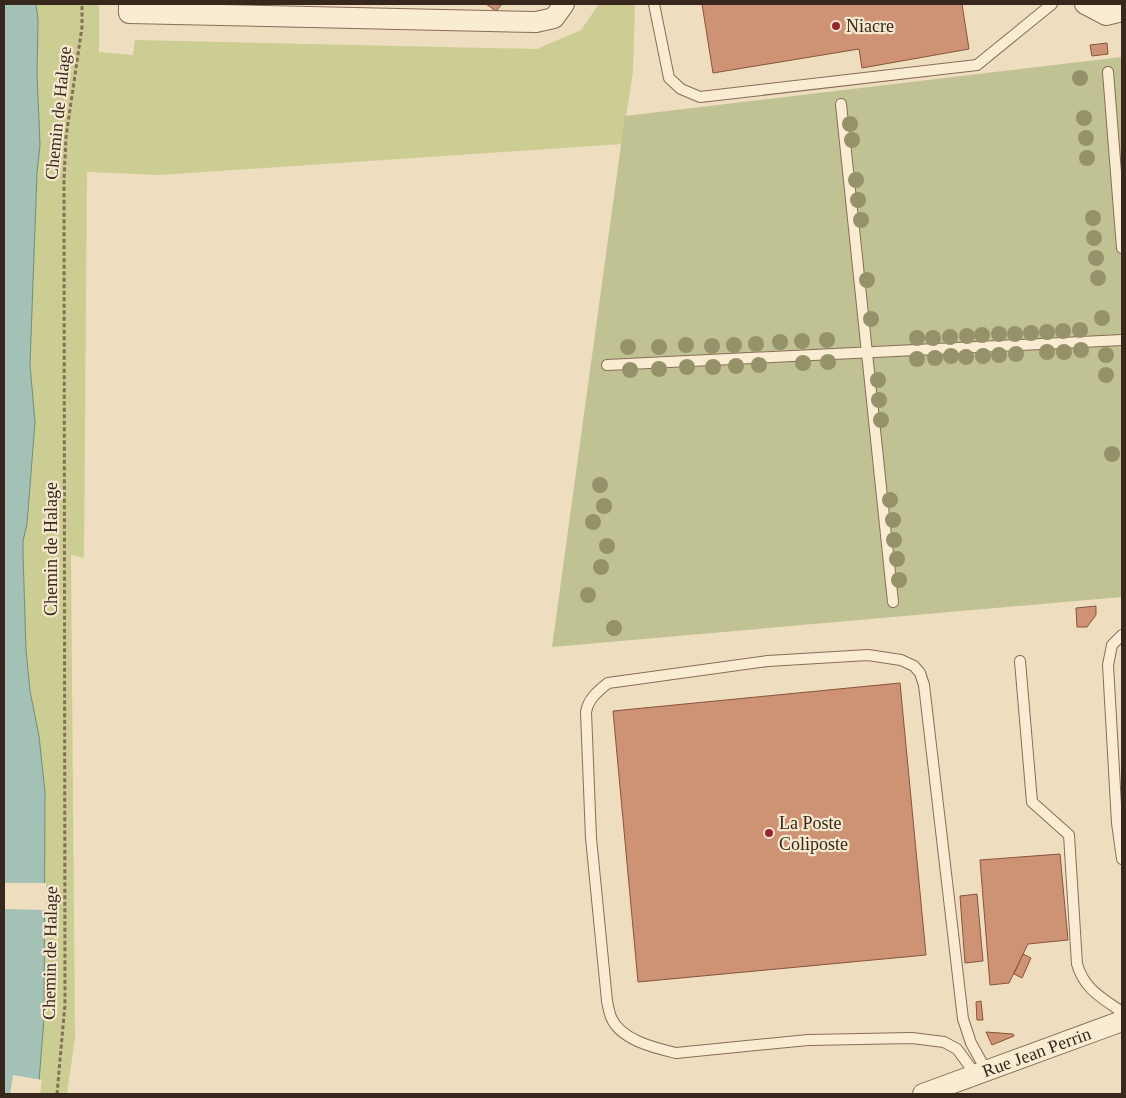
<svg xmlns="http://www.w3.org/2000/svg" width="1126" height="1098" viewBox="0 0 1126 1098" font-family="'Times New Roman',serif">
<rect width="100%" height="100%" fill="#efddc0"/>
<polygon fill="#cbcd93" points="36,4 99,4 99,52 133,55 135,40 537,49 581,30 599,4 635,4 633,71 622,144 159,175 87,172 84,558 71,555 75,1038 67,1094 38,1094 44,1019 45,792 39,736 30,691 26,650 23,553 23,541 27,524 35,422 30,365 37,173 40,145 37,74 38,20"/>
<polygon fill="#c0c293" points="1122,57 1122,597 552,647 625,116"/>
<polygon fill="#a3c1b5" stroke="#6a8f82" points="4,4 36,4 38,20 37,74 40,145 37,173 30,365 35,422 27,524 23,541 23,553 26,650 30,691 39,736 45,792 44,1019 38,1094 4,1094"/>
<g fill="#efddc0">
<polygon points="4,883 46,883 46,910 4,909"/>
<polygon points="13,1075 42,1080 40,1094 10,1094"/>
</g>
<g fill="#ce9274" stroke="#88543c">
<polygon points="486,4 502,4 496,11"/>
<polygon points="702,4 962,4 969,49 862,68 859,49 713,73"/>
<polygon points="1107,43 1108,54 1092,56 1090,45"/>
<polygon points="1096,606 1096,615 1087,627 1077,627 1076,608"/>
<polygon points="900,683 926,955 638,982 613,711"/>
<polygon points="1060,854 1068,940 1028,944 1009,983 990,985 980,860"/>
<polygon points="977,894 983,961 965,963 960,896"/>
<polygon points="1023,954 1031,958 1022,978 1014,974"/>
<polygon points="981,1001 983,1020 977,1020 976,1002"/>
<polygon points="986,1032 1013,1034 1014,1036 992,1045"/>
</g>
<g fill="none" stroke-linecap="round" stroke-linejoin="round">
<defs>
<g id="lane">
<polyline points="654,4 669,78 681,89 700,97 977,65 1052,4"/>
<polyline points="1108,72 1122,248"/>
<polyline points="841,104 893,602"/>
<polyline points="607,365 1122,340"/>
<polyline points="1122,635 1112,645 1108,665 1117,823 1122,859"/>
<path d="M1020 661 1032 802 1069 835 1077 964C1084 989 1102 998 1122 1012"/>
<path d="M976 1075 957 1049 944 1042 912 1038 808 1040 676 1053C655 1048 620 1040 611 1017 609 1012 608 1006 607 1001L591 838 586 712C588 699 598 691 608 683L768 661 868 655 901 660 914 666 920 673 924 685 963 1019 971 1043 986 1070"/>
</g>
<g id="street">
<polyline points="129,4 129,13 536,22 554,18 564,4"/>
<polyline points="1085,4 1106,15 1122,11"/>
<path id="s1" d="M923 1094 1122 1021"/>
</g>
</defs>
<use href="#lane" stroke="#886d57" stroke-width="12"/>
<use href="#street" stroke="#886d57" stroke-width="22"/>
<polyline stroke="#886d57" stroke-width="3" stroke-dasharray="4 2.5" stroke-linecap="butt" points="57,1094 65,1004 64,180 66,137 82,27 82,4"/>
<use href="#lane" stroke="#faebd3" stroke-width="10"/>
<use href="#street" stroke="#faebd3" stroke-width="20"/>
</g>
<g fill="#959269">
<circle cx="1080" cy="78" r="8"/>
<circle cx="1084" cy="118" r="8"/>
<circle cx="850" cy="124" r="8"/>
<circle cx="1086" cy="138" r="8"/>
<circle cx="852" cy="140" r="8"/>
<circle cx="1087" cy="158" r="8"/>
<circle cx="856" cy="180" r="8"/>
<circle cx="858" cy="200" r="8"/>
<circle cx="1093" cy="218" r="8"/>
<circle cx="861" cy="220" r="8"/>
<circle cx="1094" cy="238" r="8"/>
<circle cx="1096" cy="258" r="8"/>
<circle cx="1098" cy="278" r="8"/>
<circle cx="867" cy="280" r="8"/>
<circle cx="1102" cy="318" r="8"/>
<circle cx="871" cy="319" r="8"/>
<circle cx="1080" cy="330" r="8"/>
<circle cx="1063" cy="331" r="8"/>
<circle cx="1047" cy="332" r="8"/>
<circle cx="1031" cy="333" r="8"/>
<circle cx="999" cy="334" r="8"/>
<circle cx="1015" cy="334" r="8"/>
<circle cx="982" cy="335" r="8"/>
<circle cx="967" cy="336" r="8"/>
<circle cx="950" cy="337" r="8"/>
<circle cx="917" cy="338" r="8"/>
<circle cx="933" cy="338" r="8"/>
<circle cx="827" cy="340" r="8"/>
<circle cx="802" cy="341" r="8"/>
<circle cx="780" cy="342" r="8"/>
<circle cx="756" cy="344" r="8"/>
<circle cx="686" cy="345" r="8"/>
<circle cx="734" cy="345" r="8"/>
<circle cx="712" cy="346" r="8"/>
<circle cx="628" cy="347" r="8"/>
<circle cx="659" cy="347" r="8"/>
<circle cx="1081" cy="350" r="8"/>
<circle cx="1047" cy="352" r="8"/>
<circle cx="1064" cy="352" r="8"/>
<circle cx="1016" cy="354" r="8"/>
<circle cx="999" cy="355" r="8"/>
<circle cx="1106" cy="355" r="8"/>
<circle cx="951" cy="356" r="8"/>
<circle cx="983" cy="356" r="8"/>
<circle cx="966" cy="357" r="8"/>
<circle cx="935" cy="358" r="8"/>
<circle cx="917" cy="359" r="8"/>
<circle cx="828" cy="362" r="8"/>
<circle cx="803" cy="363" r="8"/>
<circle cx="759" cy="365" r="8"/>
<circle cx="736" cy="366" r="8"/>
<circle cx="687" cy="367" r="8"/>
<circle cx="713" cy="367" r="8"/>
<circle cx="659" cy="369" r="8"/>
<circle cx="630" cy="370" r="8"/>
<circle cx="1106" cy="375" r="8"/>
<circle cx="878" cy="380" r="8"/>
<circle cx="879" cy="400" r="8"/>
<circle cx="881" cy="420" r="8"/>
<circle cx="1112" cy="454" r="8"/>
<circle cx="600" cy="485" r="8"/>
<circle cx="890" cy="500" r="8"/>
<circle cx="604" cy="506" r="8"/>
<circle cx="893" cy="520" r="8"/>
<circle cx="593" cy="522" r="8"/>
<circle cx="894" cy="540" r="8"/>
<circle cx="607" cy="546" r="8"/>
<circle cx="897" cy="559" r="8"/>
<circle cx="601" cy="567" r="8"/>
<circle cx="899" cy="580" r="8"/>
<circle cx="588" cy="595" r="8"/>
<circle cx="614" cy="628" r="8"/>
</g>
<g fill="#992530" stroke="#f6e8cf" stroke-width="2">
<circle cx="836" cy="26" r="5"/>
<circle cx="769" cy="833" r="5"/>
</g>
<g text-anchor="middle" stroke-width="4.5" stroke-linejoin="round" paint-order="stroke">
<g font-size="18" fill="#37271c" stroke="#f6e8cf" text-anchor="start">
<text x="846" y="32">Niacre</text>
<text x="779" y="829">La Poste<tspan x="779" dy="21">Coliposte</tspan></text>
</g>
<g font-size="18" fill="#37271c" stroke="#f6e8cf">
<text transform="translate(58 113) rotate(-84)" y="6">Chemin de Halage</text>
<text transform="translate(51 549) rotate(-90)" y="6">Chemin de Halage</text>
<text transform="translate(50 953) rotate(-89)" y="6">Chemin de Halage</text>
<text dy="6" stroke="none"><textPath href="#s1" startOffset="121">Rue Jean Perrin</textPath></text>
</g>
</g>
<rect width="1126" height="1098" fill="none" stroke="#37271c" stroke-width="10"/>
</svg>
